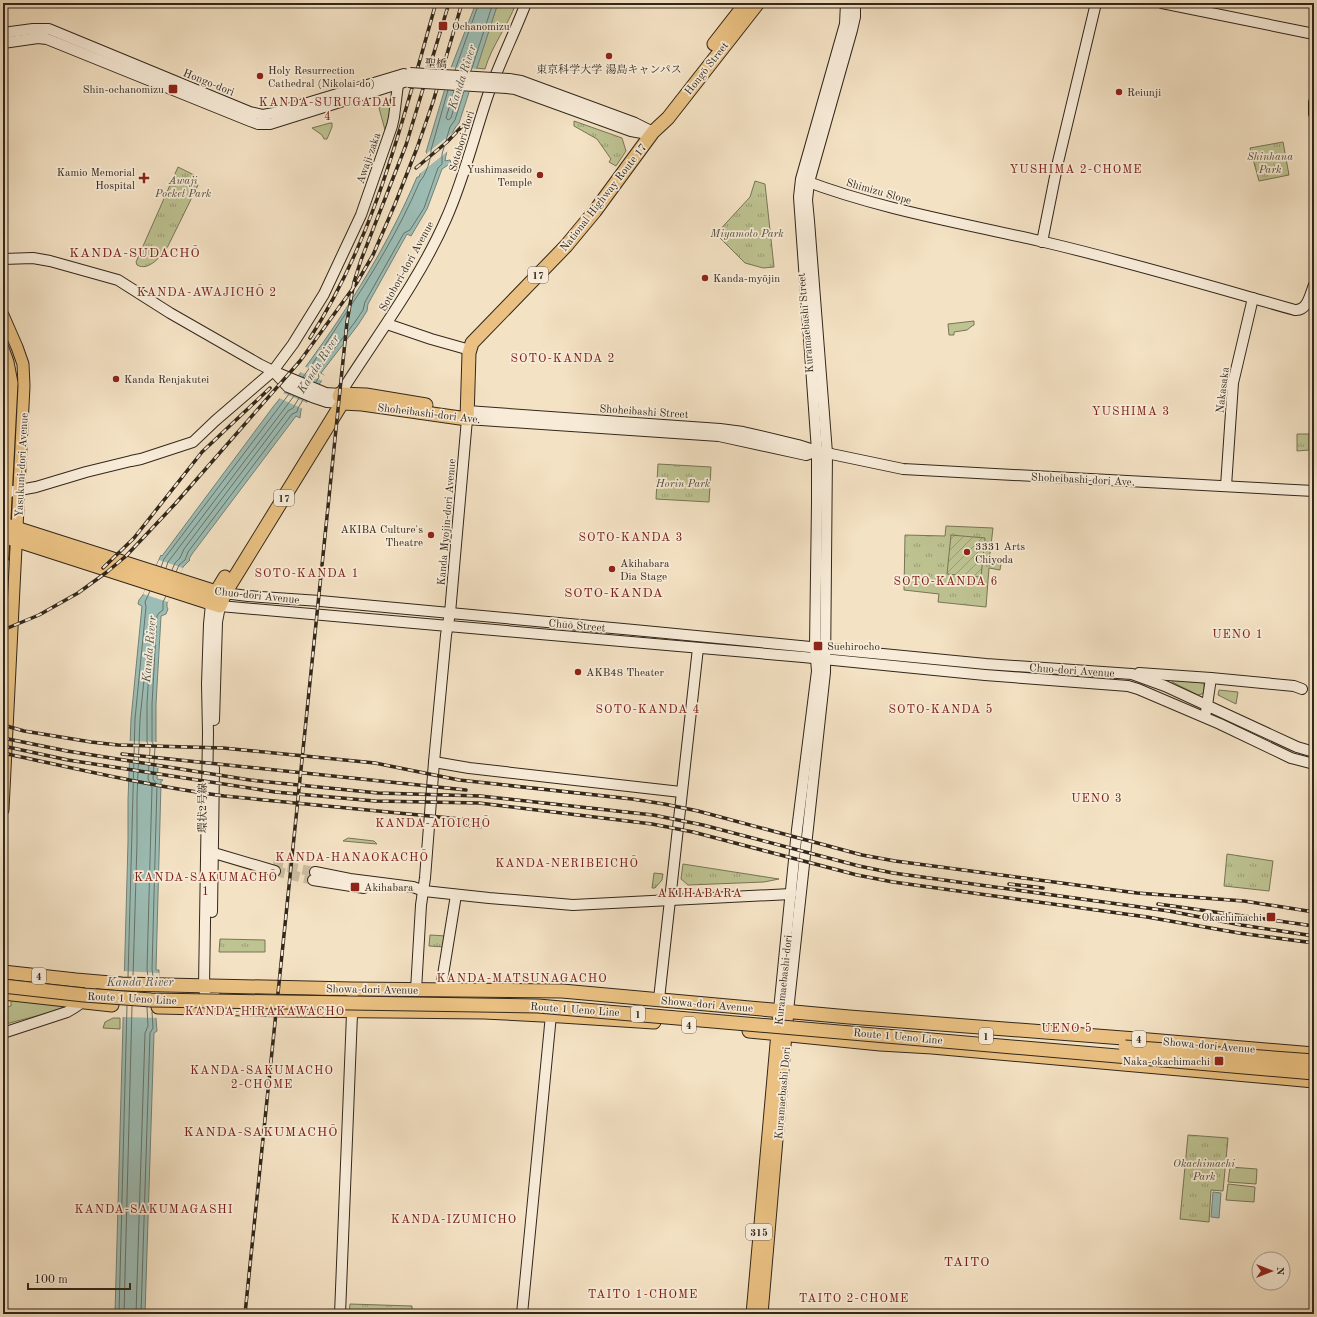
<svg xmlns="http://www.w3.org/2000/svg" width="1317" height="1317" viewBox="0 0 1317 1317" font-family="'Old Standard TT','Noto Serif JP',serif">
<defs>
<pattern id="park-tufts" width="24" height="20" patternUnits="userSpaceOnUse"><rect width="24" height="20" fill="#bec392"/><path d="M3 7l-1-3M5 7V3M7 7l1-3M15 17l-1-3M17 17v-4M19 17l1-3" fill="none" stroke="#9b9e76"/></pattern>
<pattern id="garden-furrows" width="10" height="10" patternUnits="userSpaceOnUse"><rect width="10" height="10" fill="#bec392"/><path d="M-1 1l2-2M0 10L10 0M9 11l2-2" fill="none" stroke="#9b9e76"/></pattern>
</defs>
<rect width="100%" height="100%" fill="#f4e2c4"/>
<filter id="stains"><feTurbulence type="fractalNoise" baseFrequency=".005" numOctaves="4"/><feColorMatrix values="0 0 0 0 .2 0 0 0 0 .09 0 0 0 0 .02 0 0 0 .5 -.17"/></filter>
<radialGradient id="worn" r=".72"><stop offset=".6" stop-color="#630" stop-opacity="0"/><stop offset="1" stop-color="#630" stop-opacity=".3"/></radialGradient>
<g fill="#bec392" stroke="#787556">
<path d="M498 3H516C508 26 492 45 485 69L476 68Z"/>
<polygon points="386,100 391,100 389,117 385,130 379,108"/>
<polygon points="330,123 332,123 332,127 327,139 324,139 322,135 312,128"/>
<polygon points="974,321 974,325 972,326 967,330 954,332 954,335 949,335 948,324"/>
<polygon points="1173,680 1204,683 1204,691 1202,694 1198,695 1172,682"/>
<polygon points="348,838 374,841 377,844 343,841"/>
<polygon points="11,1000 63,1006 64,1007 51,1012 6,1024 3,1020 4,1010 7,1007 11,1006"/>
<polygon points="1230,1167 1257,1169 1256,1184 1228,1182"/>
<polygon points="1228,1184 1255,1187 1254,1202 1226,1200"/>
</g>
<g fill="url(#park-tufts)" stroke="#787556">
<polygon points="574,121 622,138 626,151 616,166 609,162 611,159 597,139 574,126"/>
<polygon points="1283,142 1289,175 1259,181 1250,148"/>
<path d="M178 167 194 175V180L198 185 168 246C162 255 149 272 137 265L136 262Z"/>
<polygon points="755,181 765,184 774,267 763,268 745,263 716,234 750,197"/>
<polygon points="1297,434 1309,434 1309,450 1297,451"/>
<polygon points="658,464 711,467 709,502 656,499"/>
<polygon points="946,526 993,528 989,562 1001,563 1000,570 989,568 986,607 938,602 939,594 904,590 905,535 945,536"/>
<polygon points="1219,690 1238,692 1236,704 1218,695"/>
<polygon points="1227,854 1273,861 1269,891 1224,886"/>
<polygon points="683,864 779,879 764,882 688,885 681,879"/>
<polygon points="654,873 663,874 662,880 655,888 652,888"/>
<polygon points="430,935 446,936 445,947 429,946"/>
<polygon points="220,939 265,940 265,952 219,952"/>
<polygon points="113,1018 120,1018 120,1029 103,1028 105,1022"/>
<polygon points="1188,1135 1228,1138 1223,1191 1211,1190 1209,1222 1180,1219"/>
<polygon points="350,1304 412,1306 412,1314 349,1314"/>
</g>
<polygon fill="url(#garden-furrows)" stroke="#787556" points="951,535 985,538 981,577 947,574"/>
<g fill="#9cbdb5" stroke="#728177">
<path d="M476 3H498L459 123C450 132 447 149 445 161L450 160 451 163 442 169 427 209 411 236 407 234 368 304 367 311 358 325 321 373 325 376 301 410 300 418 296 416 192 554 189 559 190 560 183 567 167 603V607L168 609 166 614 161 616 156 704V742L160 743 157 779 163 780 161 781V783L156 970H159L156 1019 157 1031 154 1033 145 1314H115L128 842V800L131 719 142 606 138 604 139 600 143 595 161 555 162 556C199 506 236 457 273 407 284 393 296 379 307 365 350 306 389 243 417 177H419L427 153 426 152 452 65Z"/>
<polygon points="1213,1192 1221,1193 1219,1218 1211,1217"/>
</g>
<g fill="#f4e2c4">
<polygon points="449,67 478,69 471,92 442,90"/>
<polygon points="455,131 448,151 418,175 426,154"/>
<polygon points="304,366 326,376 323,381 300,372"/>
<polygon points="283,393 307,403 303,409 279,398"/>
<polygon points="159,560 183,568 168,602 143,594"/>
<polygon points="128,741 161,742 159,768 127,762"/>
<polygon points="123,971 159,973 158,1018 122,1017"/>
</g>
<g fill="none" stroke-linecap="round" stroke-linejoin="round">
<g stroke="#677268" stroke-width="1">
<polyline points="455,70 479,3"/>
<polyline points="460,70 468,52 470,51 471,53 466,70"/>
<polyline points="471,71 493,3"/>
<polyline points="454,91 446,118 448,120 451,118 459,91"/>
<path d="M303 377C317 358 329 339 342 319 372 275 399 230 420 181 425 177 432 157 431 150L448 90"/>
<polyline points="316,382 319,377 318,373 318,370 355,322 363,310 365,302 404,233 410,230 424,208 438,168 442,164 442,154 450,127 455,120 464,91"/>
<polyline points="161,567 164,559 289,394"/>
<polyline points="166,568 168,562 294,396"/>
<polyline points="172,570 175,563 180,558 184,549 288,411 293,408 299,398"/>
<polyline points="176,572 179,565 185,560 188,552 292,414 297,412 298,408 303,400"/>
<polyline points="128,977 135,719 146,607 145,602 150,591"/>
<polyline points="133,977 137,843 137,798 140,719 145,670 147,668 149,670 147,704 147,742 150,749 148,779 152,787 147,969 148,977"/>
<polyline points="153,977 152,969 157,785 153,779 155,747 152,742 152,704 157,616 159,613 163,610 163,602 166,596"/>
<polyline points="119,1314 127,1006"/>
<polyline points="124,1314 132,1006"/>
<polyline points="136,1314 145,1033 148,1026 147,1007"/>
<polyline points="141,1314 150,1033 153,1028 152,1012"/>
</g>
<g stroke="#cdbda2" stroke-width="10" stroke-dasharray="10 5" stroke-linecap="butt">
<polyline points="273,864 315,872"/>
<polyline points="275,871 313,880"/>
</g>
<defs>
<g id="secondary">
<polyline points="1162,3 1314,34"/>
<polyline points="3,33 33,29 49,29 250,112 263,115 274,113 404,74"/>
<polyline points="3,43 38,38 47,39 250,121 258,124 270,124 404,82"/>
<polyline points="509,79 521,81 635,123 653,132"/>
<polyline points="507,88 515,89 631,131 642,133 653,132"/>
<polyline points="1314,102 1314,114"/>
<path d="M803 180C879 209 961 223 1040 241 1126 261 1210 286 1295 310 1308 311 1310 294 1314 285"/>
<polyline points="1042,242 1058,162 1096,3"/>
<path d="M3 259 33 258 50 261 118 280 170 313 259 364 273 371 326 393 340 394C376 337 419 281 446 219 464 179 474 136 488 95 499 64 514 34 526 3"/>
<polyline points="387,324 431,339 470,350"/>
<polyline points="276,374 288,387 312,397 327,402 342,403 345,399"/>
<polyline points="467,411 720,429 743,432 798,445 817,451 903,469 1314,491"/>
<polyline points="1226,486 1233,383 1253,298"/>
<polyline points="3,493 36,487 86,472 131,461 141,459 193,442 215,421 273,371 293,344 324,294 361,215 392,126 394,117 399,76"/>
<polyline points="1139,673 1211,678 1294,686 1302,689"/>
<polyline points="1206,712 1211,678"/>
<polyline points="214,720 217,622 220,606 803,657 985,675 1128,686 1138,689 1220,724 1291,758 1314,764"/>
<polyline points="434,762 469,768 681,792"/>
<polyline points="209,849 214,853 275,871"/>
<polyline points="315,872 350,879 413,887 424,891 489,898 573,905 791,894"/>
<polyline points="313,880 364,888"/>
<polyline points="212,912 214,768"/>
<polyline points="416,990 421,905 425,878 434,762 446,635 450,613 467,419 719,436 806,455 817,451"/>
<polyline points="442,990 442,981 456,895"/>
<polyline points="217,998 209,998 205,995 204,986 208,733 207,684 209,624 211,604 216,592 248,596 320,601 634,630 986,664 1132,674 1165,686 1297,747 1314,752"/>
<polyline points="659,999 698,648"/>
<polyline points="779,1010 797,830 817,671 815,647 817,503 817,451 799,197 801,179 845,24 846,3"/>
<polyline points="788,1011 825,672 827,453 809,221 807,200 809,182 852,30 855,17 855,3"/>
<path d="M3 1033 67 1012C82 1004 88 998 93 981"/>
<polyline points="340,1314 353,989"/>
<polyline points="522,1314 551,1015"/>
</g>
<g id="primary">
<polyline points="3,315 17,347 23,364 24,386 3,810"/>
<polyline points="3,348 8,362 12,383 3,557"/>
<polyline points="752,1314 779,1010"/>
<polyline points="762,1314 788,1011"/>
</g>
<g id="highway">
<polyline points="714,44 746,3"/>
<polyline points="339,396 340,394 366,395 426,405"/>
<polyline points="3,524 216,592 225,577"/>
<polyline points="3,536 220,606 225,593 238,572 342,403 362,404 467,419 469,353 472,343 566,246 595,211 653,132 668,118 758,3"/>
<polyline points="3,972 76,980 122,984 353,989 562,991 849,1017 1149,1040 1314,1054"/>
<polyline points="3,993 112,1005"/>
<polyline points="158,1007 287,1010 484,1012 561,1016 654,1022"/>
<polyline points="749,1031 880,1044 932,1047 1314,1081"/>
</g>
</defs>
<use href="#secondary" stroke="#32271a" stroke-width="12"/>
<use href="#primary" stroke="#32271a" stroke-width="13"/>
<use href="#highway" stroke="#32271a" stroke-width="15"/>
<use href="#secondary" stroke="#f8ecd9" stroke-width="10"/>
<use href="#primary" stroke="#eac182" stroke-width="11"/>
<use href="#highway" stroke="#eac182" stroke-width="13"/>
<defs>
<g id="rail">
<polyline points="416,168 447,142 469,119"/>
<path d="M310 338C376 236 403 118 436 3"/>
<polyline points="103,568 134,538 202,452 270,388"/>
<polyline points="3,630 39,615 78,593 107,572 126,556 175,504 300,361 356,284 373,255 395,204 417,148 433,102 462,3"/>
<polyline points="3,725 24,731 91,742 118,745 223,748 375,763 459,780 632,799 664,804 698,811 862,855 895,861 1137,893 1244,901 1314,912"/>
<polyline points="3,738 67,751 250,780 378,793 480,796 653,815 703,825 859,866 893,873 1169,911 1241,925 1314,936"/>
<polyline points="3,746 68,760 275,792 375,801 479,803 652,824 693,832 857,875 893,882 1147,917 1239,933 1314,943"/>
<path d="M3 753C77 769 150 786 224 796L481 821"/>
<polyline points="122,754 466,790"/>
<polyline points="458,825 480,827"/>
<polyline points="1009,884 1043,888"/>
<polyline points="1158,904 1314,926"/>
<polyline points="245,1314 347,322 354,282 361,260 406,145 449,3"/>
</g>
</defs>
<use href="#rail" stroke="#32271a" stroke-width="3.5"/>
<use href="#rail" stroke="#f8ecd9" stroke-width="2" stroke-dasharray="6" stroke-linecap="butt"/>
<defs>
<g id="secondary-bridge">
<polyline points="410,73 509,79"/>
<polyline points="408,82 507,88"/>
</g>
<g id="highway-bridge">
<polyline points="3,986 84,995 151,1000 538,1006 1314,1073"/>
<polyline points="1125,1047 1314,1061"/>
</g>
</defs>
<use href="#secondary-bridge" stroke="#32271a" stroke-width="12" stroke-linecap="butt"/>
<use href="#highway-bridge" stroke="#32271a" stroke-width="15" stroke-linecap="butt"/>
<use href="#secondary-bridge" stroke="#f8ecd9" stroke-width="10"/>
<use href="#highway-bridge" stroke="#eac182" stroke-width="13"/>
</g>
<g fill="#8f2418" stroke="#f8ecd9" stroke-width="1.5">
<rect x="438" y="21" width="10" height="10" rx="2"/>
<circle cx="609" cy="56" r="4"/>
<circle cx="260" cy="76" r="4"/>
<rect x="168" y="84" width="10" height="10" rx="2"/>
<circle cx="1119" cy="92" r="4"/>
<circle cx="540" cy="175" r="4"/>
<path d="M142 172h4v4h4v4h-4v4h-4v-4h-4v-4h4z"/>
<circle cx="705" cy="278" r="4"/>
<circle cx="116" cy="379" r="4"/>
<circle cx="431" cy="535" r="4"/>
<circle cx="967" cy="552" r="4"/>
<circle cx="612" cy="569" r="4"/>
<rect x="813" y="641" width="10" height="10" rx="2"/>
<circle cx="578" cy="672" r="4"/>
<rect x="350" y="882" width="10" height="10" rx="2"/>
<rect x="1266" y="912" width="10" height="10" rx="2"/>
<rect x="1214" y="1056" width="10" height="10" rx="2"/>
</g>
<g text-anchor="middle" stroke-width="3.5" stroke-linejoin="round" paint-order="stroke">
<g fill="#f8ecd9" stroke="#6d6253" stroke-width="1">
<rect x="528" y="267" width="20" height="16" rx="3"/>
<rect x="274" y="490" width="20" height="16" rx="3"/>
<rect x="32" y="968" width="14" height="16" rx="3"/>
<rect x="631" y="1006" width="14" height="16" rx="3"/>
<rect x="682" y="1017" width="14" height="16" rx="3"/>
<rect x="979" y="1028" width="14" height="16" rx="3"/>
<rect x="1132" y="1031" width="14" height="16" rx="3"/>
<rect x="746" y="1224" width="26" height="16" rx="3"/>
</g>
<g font-size="10" font-weight="bold" fill="#32271a">
<text x="538" y="279">17</text>
<text x="284" y="502">17</text>
<text x="39" y="980">4</text>
<text x="638" y="1018">1</text>
<text x="689" y="1029">4</text>
<text x="986" y="1040">1</text>
<text x="1139" y="1043">4</text>
<text x="759" y="1236">315</text>
</g>
<g font-size="11" fill="#32271a" stroke="#f8ecd9" text-anchor="start">
<text x="452" y="30">Ochanomizu</text>
<text x="609" y="73" text-anchor="middle">東京科学大学 湯島キャンパス</text>
<text x="268" y="74">Holy Resurrection<tspan x="268" dy="13">Cathedral (Nikolai-do)</tspan></text>
<text x="164" y="93" text-anchor="end">Shin-ochanomizu</text>
<text x="1127" y="96">Reiunji</text>
<text x="532" y="173" text-anchor="end">Yushimaseido<tspan x="532" dy="13">Temple</tspan></text>
<text x="135" y="176" text-anchor="end">Kamio Memorial<tspan x="135" dy="13">Hospital</tspan></text>
<text x="713" y="282">Kanda-myōjin</text>
<text x="124" y="383">Kanda Renjakutei</text>
<text x="423" y="533" text-anchor="end">AKIBA Culture's<tspan x="423" dy="13">Theatre</tspan></text>
<text x="975" y="550">3331 Arts<tspan x="975" dy="13">Chiyoda</tspan></text>
<text x="620" y="567">Akihabara<tspan x="620" dy="13">Dia Stage</tspan></text>
<text x="827" y="650">Suehirocho</text>
<text x="586" y="676">AKB48 Theater</text>
<text x="364" y="891">Akihabara</text>
<text x="1262" y="921" text-anchor="end">Okachimachi</text>
<text x="1210" y="1065" text-anchor="end">Naka-okachimachi</text>
</g>
<g font-size="11" fill="#32271a" stroke="#f8ecd9">
<text transform="translate(436 63) rotate(3)" y="4">聖橋</text>
<text transform="translate(706 68) rotate(-52)" y="4">Hongō Street</text>
<text transform="translate(209 82) rotate(22)" y="4">Hongo-dori</text>
<text transform="translate(461 141) rotate(-73)" y="4">Sotobori-dori</text>
<text transform="translate(368 158) rotate(-71)" y="4">Awaji-zaka</text>
<text transform="translate(879 191) rotate(16)" y="4">Shimizu Slope</text>
<text transform="translate(603 197) rotate(-52)" y="4">National Highway Route 17</text>
<text transform="translate(406 266) rotate(-61)" y="4">Sotobori-dori Avenue</text>
<text transform="translate(805 323) rotate(-95)" y="4">Kuramaebashi Street</text>
<text transform="translate(1222 390) rotate(-83)" y="4">Nakasaka</text>
<text transform="translate(644 411) rotate(4)" y="4">Shoheibashi Street</text>
<text transform="translate(429 413) rotate(7)" y="4">Shoheibashi-dori Ave.</text>
<text transform="translate(21 465) rotate(-87)" y="4">Yasukuni-dori Avenue</text>
<text transform="translate(1083 479) rotate(3)" y="4">Shoheibashi-dori Ave.</text>
<text transform="translate(446 522) rotate(-85)" y="4">Kanda Myojin-dori Avenue</text>
<text transform="translate(257 595) rotate(6)" y="4">Chuo-dori Avenue</text>
<text transform="translate(577 625) rotate(5)" y="4">Chūō Street</text>
<text transform="translate(1072 670) rotate(4)" y="4">Chuo-dori Avenue</text>
<text transform="translate(202 808) rotate(-90)" y="4">環状2号線</text>
<text transform="translate(783 980) rotate(-84)" y="4">Kuramaebashi-dori</text>
<text transform="translate(372 989) rotate(1)" y="4">Showa-dori Avenue</text>
<text transform="translate(132 998) rotate(3)" y="4">Route 1 Ueno Line</text>
<text transform="translate(707 1004) rotate(5)" y="4">Showa-dori Avenue</text>
<text transform="translate(575 1009) rotate(4)" y="4">Route 1 Ueno Line</text>
<text transform="translate(898 1036) rotate(5)" y="4">Route 1 Ueno Line</text>
<text transform="translate(1209 1045) rotate(5)" y="4">Showa-dori Avenue</text>
<text transform="translate(782 1093) rotate(-85)" y="4">Kuramaebashi Dori</text>
</g>
<g font-size="11" font-style="italic" fill="#554e38" stroke="#f8ecd9">
<text x="1270" y="160">Shinhana<tspan x="1270" dy="13">Park</tspan></text>
<text x="183" y="184">Awaji<tspan x="183" dy="13">Pocket Park</tspan></text>
<text x="747" y="237">Miyamoto Park</text>
<text x="683" y="487">Horin Park</text>
<text x="1204" y="1167">Okachimachi<tspan x="1204" dy="13">Park</tspan></text>
</g>
<g font-size="12" font-style="italic" fill="#525448" stroke="#f8ecd9">
<text transform="translate(462 77) rotate(-72)" y="4">Kanda River</text>
<text transform="translate(318 364) rotate(-57)" y="4">Kanda River</text>
<text transform="translate(149 649) rotate(-85)" y="4">Kanda River</text>
<text x="140" y="986">Kanda River</text>
</g>
<g font-size="12" letter-spacing="1" fill="#7a1f14" stroke="#f8ecd9">
<text x="328" y="106">KANDA-SURUGADAI<tspan x="328" dy="14">4</tspan></text>
<text x="1076" y="173">YUSHIMA 2-CHOME</text>
<text x="207" y="296">KANDA-AWAJICHŌ 2</text>
<text x="563" y="362">SOTO-KANDA 2</text>
<text x="1131" y="415">YUSHIMA 3</text>
<text x="631" y="541">SOTO-KANDA 3</text>
<text x="307" y="577">SOTO-KANDA 1</text>
<text x="946" y="585">SOTO-KANDA 6</text>
<text x="1238" y="638">UENO 1</text>
<text x="648" y="713">SOTO-KANDA 4</text>
<text x="941" y="713">SOTO-KANDA 5</text>
<text x="1097" y="802">UENO 3</text>
<text x="433" y="827">KANDA-AIOICHŌ</text>
<text x="352" y="861">KANDA-HANAOKACHŌ</text>
<text x="567" y="867">KANDA-NERIBEICHŌ</text>
<text x="206" y="881">KANDA-SAKUMACHŌ<tspan x="206" dy="14">1</tspan></text>
<text x="700" y="897">AKIHABARA</text>
<text x="522" y="982">KANDA-MATSUNAGACHO</text>
<text x="265" y="1015">KANDA-HIRAKAWACHO</text>
<text x="1067" y="1032">UENO 5</text>
<text x="262" y="1074">KANDA-SAKUMACHO<tspan x="262" dy="14">2-CHOME</tspan></text>
<text x="154" y="1213">KANDA-SAKUMAGASHI</text>
<text x="454" y="1223">KANDA-IZUMICHO</text>
<text x="643" y="1298">TAITO 1-CHOME</text>
<text x="854" y="1302">TAITO 2-CHOME</text>
</g>
<g font-size="13" letter-spacing="1" fill="#7a1f14" stroke="#f8ecd9">
<text x="135" y="257">KANDA-SUDACHŌ</text>
<text x="614" y="597">SOTO-KANDA</text>
<text x="261" y="1136">KANDA-SAKUMACHŌ</text>
<text x="967" y="1266">TAITO</text>
</g>
</g>
<rect width="1317" height="1317" fill="none" stroke="#f4e2c4" stroke-width="16"/>
<rect x="4" y="4" width="1309" height="1309" fill="none" stroke="#32271a" stroke-width="2"/>
<rect x="8" y="8" width="1301" height="1301" fill="none" stroke="#32271a"/>
<g transform="translate(1271 1271) rotate(90)"><circle r="19" fill="#f8ecd9" stroke="#a99d8d"/>
<path d="M0-3L7 15L0 10L-7 15Z" fill="#8f2418"/>
<text y="-6" font-size="11" font-weight="bold" text-anchor="middle" fill="#32271a">N</text>
</g>
<path d="M28 1283v6h102v-6" fill="none" stroke="#32271a" stroke-width="2"/>
<text x="34" y="1283" font-size="12" fill="#32271a" stroke="#f8ecd9" stroke-width="3" paint-order="stroke">100 m</text>
<rect width="100%" height="100%" filter="url(#stains)"/>
<rect width="100%" height="100%" fill="url(#worn)"/>
</svg>
